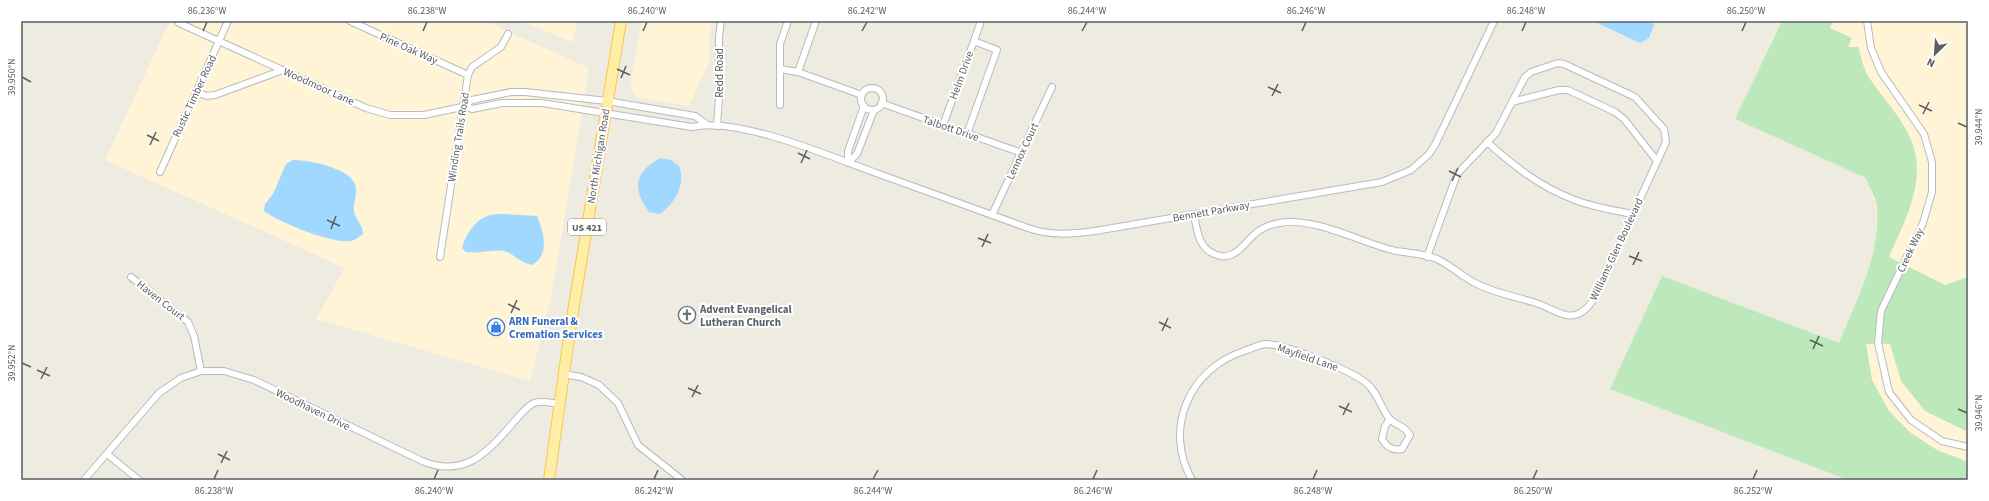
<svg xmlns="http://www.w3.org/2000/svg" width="1989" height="501" viewBox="0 0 1989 501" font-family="'Source Sans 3',sans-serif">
<rect width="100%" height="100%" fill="#eeebe1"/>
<g fill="#fff4d5">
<polygon points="170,21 485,21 589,68 552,293 530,381 316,319 345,268 105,160"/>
<polygon points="520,21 577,21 573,42"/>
<polygon points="642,21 712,21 709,39 709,62 689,106 636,97 630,88"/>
<polygon points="1782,21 1968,21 1968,480 1848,480 1610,389 1662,276 1839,343 1869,270 1877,235 1876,206 1866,178 1735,119"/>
</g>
<path fill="#bce8bb" d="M1782 21H1833L1830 28 1852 38 1848 47H1858C1861 56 1863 67 1868 76 1879 94 1895 109 1905 128 1932 172 1907 216 1889 257L1945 285 1968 277V432L1925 411 1901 381 1890 344H1866L1872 380 1889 411 1911 433 1937 450 1968 462V480H1848L1610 389 1662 276 1839 343C1856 300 1881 256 1877 207 1876 198 1869 187 1866 178L1735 119Z"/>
<g fill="#a0d8ff">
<polygon points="1593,21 1652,21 1654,25 1649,38 1640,43"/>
<path d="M660 158 671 160 679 166C686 185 675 203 660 214L649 212C632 188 634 173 660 158Z"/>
<path d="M293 160C308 160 353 168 356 187 357 195 353 203 354 212 356 220 363 225 363 234 360 236 354 241 350 241 332 244 278 222 264 211L265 204 273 194 286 164Z"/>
<path d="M505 214 537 216C544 232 550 255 532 265 521 263 514 254 504 251 495 249 478 254 466 252L462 248C465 236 474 222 485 217 491 214 499 214 505 214Z"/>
</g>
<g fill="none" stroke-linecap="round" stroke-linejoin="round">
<defs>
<g id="minor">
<polyline points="350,21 468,75"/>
<polyline points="1867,21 1871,48 1881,72 1924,134 1932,162 1932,192 1923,223 1881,311 1878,343 1889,392 1911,420 1942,441 1968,447"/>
<polyline points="179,23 366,108 390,115 424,115 462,107 472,100 511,92 525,92 607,101 695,116 706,124"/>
<polyline points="974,41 981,21"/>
<polyline points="780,69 798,72 862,95"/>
<polyline points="798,72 816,21"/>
<circle cx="872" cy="99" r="11"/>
<polyline points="195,92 207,96 215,95 283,70"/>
<polyline points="1512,102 1559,90 1568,90 1615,112 1624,119 1657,161"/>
<polyline points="881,103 1022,153"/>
<polyline points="780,105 780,44 788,21"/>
<path d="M465 106 472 109 502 103H542L692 127C738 116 834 158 879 174 928 192 978 210 1028 228 1051 236 1071 234 1095 231L1382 182 1411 170 1429 154 1435 145 1494 21"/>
<polyline points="943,125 974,41 997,50 967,134"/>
<polyline points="717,126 719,97 719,37 721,21"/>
<path d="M1487 142C1514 166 1540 187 1575 200 1593 207 1613 210 1632 214"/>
<polyline points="848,163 857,154 874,110"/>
<polyline points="848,163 848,151 864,106"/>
<polyline points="160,172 228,21"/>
<path d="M1194 214C1197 232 1199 252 1221 256 1238 259 1247 238 1260 230 1265 227 1273 224 1279 223 1314 216 1361 243 1396 251 1409 253 1425 254 1437 259 1450 265 1461 275 1473 282 1493 293 1514 296 1536 303 1546 306 1556 313 1566 315 1569 316 1573 315 1575 315 1585 312 1590 305 1595 297L1666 142 1664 129 1635 97 1564 64 1558 63 1531 72 1525 77 1496 133 1457 174 1427 257"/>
<polyline points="992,215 1052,87"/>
<polyline points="440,257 468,75 472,67 501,47 508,34"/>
<polyline points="131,277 188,322 194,336 201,371"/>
<polyline points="563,374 581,377 599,385 618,403 638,445 682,480"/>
<polyline points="107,454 139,480"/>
<path d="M84 480 159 393 181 378 201 371H224L254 380 422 461C463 478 487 454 512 424 519 417 525 407 534 403 542 400 551 403 559 404"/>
<path d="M1192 480C1163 429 1189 369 1244 351 1251 349 1258 345 1265 344 1284 344 1351 370 1366 383 1378 392 1380 407 1389 418 1394 425 1403 424 1410 435L1402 449C1392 451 1387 447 1382 439L1385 426 1390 419"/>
</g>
<polyline id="primary" points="549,480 570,330 621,21"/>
</defs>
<use href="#minor" stroke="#b7babf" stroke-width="8"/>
<use href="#primary" stroke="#fdc74b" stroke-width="12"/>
<use href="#minor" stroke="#fff" stroke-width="6"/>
<use href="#primary" stroke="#ffeea5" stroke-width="10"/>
</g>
<path fill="none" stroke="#5a5e64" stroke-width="1.5" d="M203 31 207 22M423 31 427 22M643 31 647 22M862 31 867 22M1082 31 1087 22M1302 31 1306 22M1522 31 1526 22M1742 31 1746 22M617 69 630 75M22 77 31 82M621 78 626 66M1268 87 1281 93M1272 96 1278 84M1919 105 1932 111M1923 114 1929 102M1958 123 1967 127M147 135 159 141M150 145 156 132M798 153 810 159M801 163 807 150M1449 171 1461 177M1452 181 1458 168M327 220 340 226M331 229 336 216M978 238 991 243M982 247 988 234M1629 256 1642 261M1633 265 1639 252M508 304 520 310M511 313 517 300M1159 322 1171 328M1162 331 1168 318M1810 340 1823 346M1813 349 1819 336M22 363 31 367M37 370 50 376M41 379 47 367M688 388 701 394M692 397 698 385M1339 406 1352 412M1958 409 1967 413M1343 415 1349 403M218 454 230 460M221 463 227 451M214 479 218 470M434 479 438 470M654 479 658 470M873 479 878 470M1093 479 1097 470M1313 479 1317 470M1533 479 1537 470M1753 479 1757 470"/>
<defs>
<symbol id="church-ring" viewBox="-11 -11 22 22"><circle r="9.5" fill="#fff" stroke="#6b7280" stroke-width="1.5"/><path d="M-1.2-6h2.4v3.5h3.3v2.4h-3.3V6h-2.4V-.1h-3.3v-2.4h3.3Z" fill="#6b7280"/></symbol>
<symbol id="shop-ring" viewBox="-11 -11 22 22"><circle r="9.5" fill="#fff" stroke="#3f7fe0" stroke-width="1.5"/><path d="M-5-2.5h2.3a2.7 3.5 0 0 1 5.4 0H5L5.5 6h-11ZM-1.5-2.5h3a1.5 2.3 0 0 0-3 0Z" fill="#3f7fe0"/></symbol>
</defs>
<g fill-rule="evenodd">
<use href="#church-ring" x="677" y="305" width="20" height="20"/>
<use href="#shop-ring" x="486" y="317" width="20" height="20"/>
</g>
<g text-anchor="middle" stroke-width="4" stroke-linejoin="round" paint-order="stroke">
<rect fill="#fff" stroke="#8c8e92" stroke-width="1" x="568" y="219" width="38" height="16" rx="3"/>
<g font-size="10" font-weight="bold" fill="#5a5e64">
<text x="587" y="231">US 421</text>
</g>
<g font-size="11" fill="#5a5e64" stroke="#fff">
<text transform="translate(409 48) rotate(24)" y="4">Pine Oak Way</text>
<text transform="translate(719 73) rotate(-90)" y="4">Redd Road</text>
<text transform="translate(961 75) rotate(-70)" y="4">Helm Drive</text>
<text transform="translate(319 86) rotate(24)" y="4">Woodmoor Lane</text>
<text transform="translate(194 96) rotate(-65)" y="4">Rustic Timber Road</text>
<text transform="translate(951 128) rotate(19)" y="4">Talbott Drive</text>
<text transform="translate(458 137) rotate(-81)" y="4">Winding Trails Road</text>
<text transform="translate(1022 151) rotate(-65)" y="4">Lennox Court</text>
<text transform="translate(598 156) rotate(-81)" y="4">North Michigan Road</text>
<text transform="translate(1211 211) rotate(-10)" y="4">Bennett Parkway</text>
<text transform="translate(1616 249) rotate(-65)" y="4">Williams Glen Boulevard</text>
<text transform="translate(1910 250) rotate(-65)" y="4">Creek Way</text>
<text transform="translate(161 300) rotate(38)" y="4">Haven Court</text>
<text transform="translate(1308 357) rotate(19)" y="4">Mayfield Lane</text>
<text transform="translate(313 409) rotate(26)" y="4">Woodhaven Drive</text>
</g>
<g font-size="11" font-weight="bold" fill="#5b616d" stroke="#fff" text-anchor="start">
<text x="700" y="313">Advent Evangelical<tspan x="700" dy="13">Lutheran Church</tspan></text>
</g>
<g font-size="11" font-weight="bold" fill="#366cbe" stroke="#fff" text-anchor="start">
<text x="509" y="325">ARN Funeral &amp;<tspan x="509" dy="13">Cremation Services</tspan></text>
</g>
</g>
<rect width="1989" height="501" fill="none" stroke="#ffffff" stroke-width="44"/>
<g transform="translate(1935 54) rotate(205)" stroke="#ffffff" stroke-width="3" paint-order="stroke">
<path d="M0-3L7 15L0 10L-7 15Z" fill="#5a5e64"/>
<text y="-6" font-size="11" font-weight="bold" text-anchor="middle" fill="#5a5e64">N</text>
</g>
<rect x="22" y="22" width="1945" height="457" fill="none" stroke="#5a5e64" stroke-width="1.5"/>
<g font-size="10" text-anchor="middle" fill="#5a5e64">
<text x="207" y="14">86.236°W</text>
<text x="427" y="14">86.238°W</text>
<text x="647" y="14">86.240°W</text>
<text x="867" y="14">86.242°W</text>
<text x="1087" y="14">86.244°W</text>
<text x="1306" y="14">86.246°W</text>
<text x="1526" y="14">86.248°W</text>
<text x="1746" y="14">86.250°W</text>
<text transform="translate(11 77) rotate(-90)" y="4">39.950°N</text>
<text transform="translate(1978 127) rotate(-90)" y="4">39.944°N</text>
<text transform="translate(11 363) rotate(-90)" y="4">39.952°N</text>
<text transform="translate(1978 413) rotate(-90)" y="4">39.946°N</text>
<text x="214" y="494">86.238°W</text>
<text x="434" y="494">86.240°W</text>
<text x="654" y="494">86.242°W</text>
<text x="873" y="494">86.244°W</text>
<text x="1093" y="494">86.246°W</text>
<text x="1313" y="494">86.248°W</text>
<text x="1533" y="494">86.250°W</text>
<text x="1753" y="494">86.252°W</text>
</g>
</svg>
